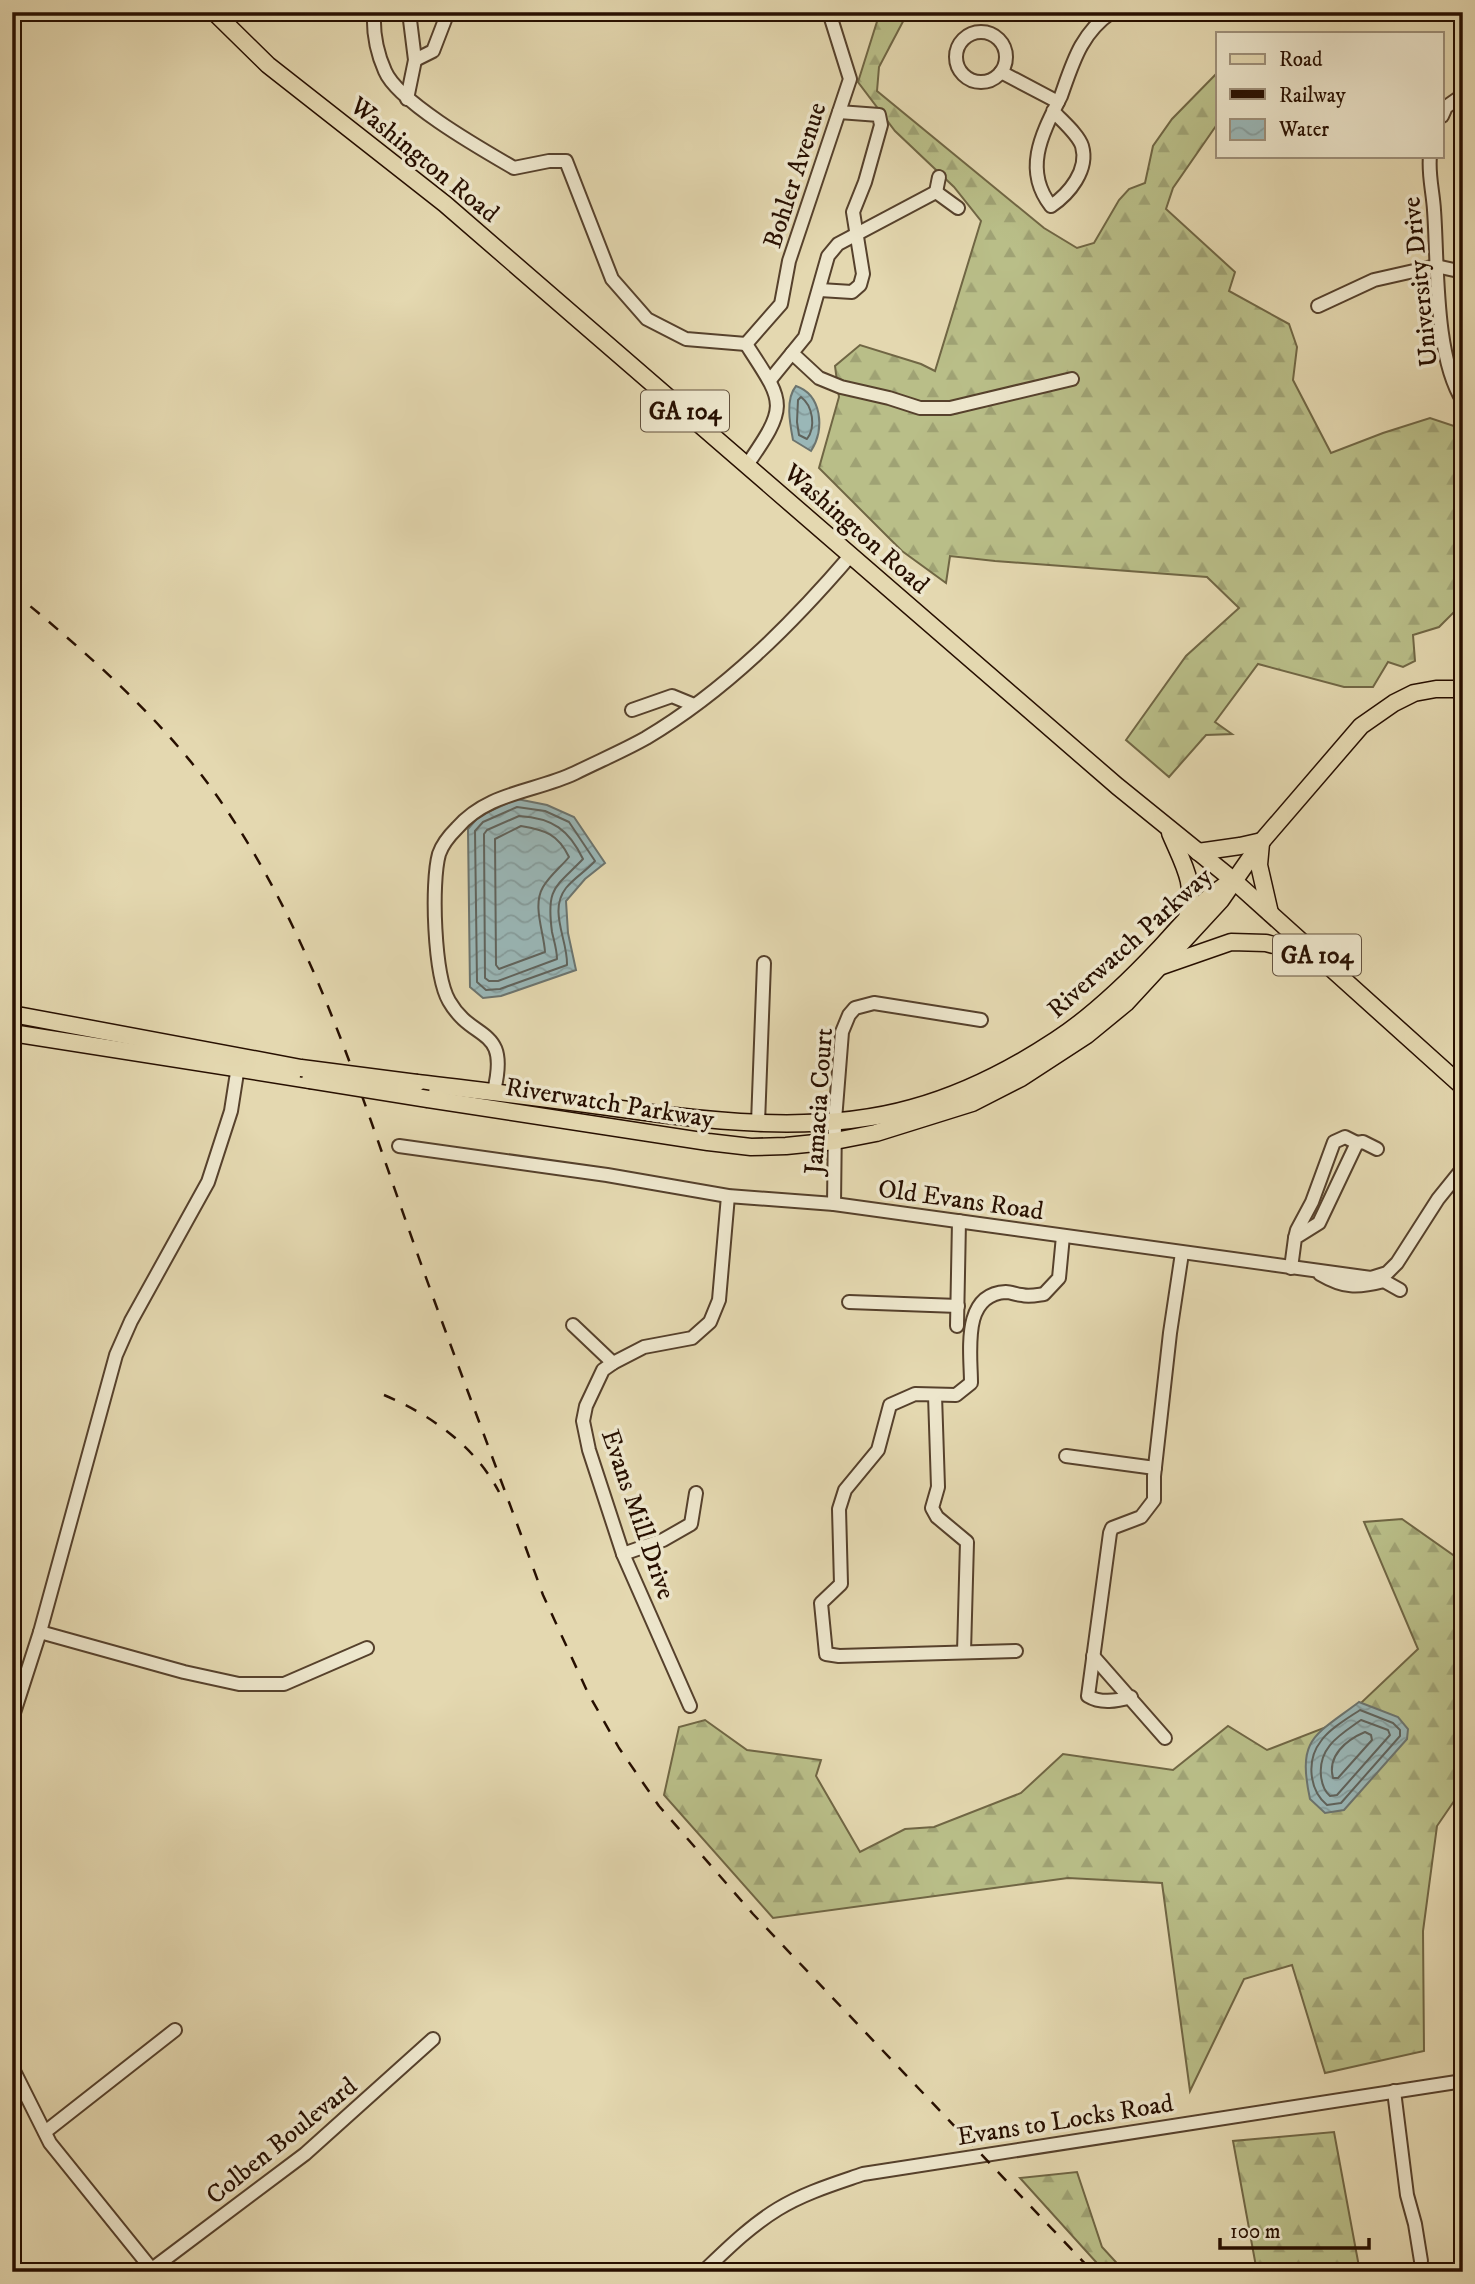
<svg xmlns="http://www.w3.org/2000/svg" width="1475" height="2284" viewBox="0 0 1475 2284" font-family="'IM FELL DW Pica',serif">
<defs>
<pattern id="forest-firs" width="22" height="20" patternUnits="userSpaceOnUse" patternTransform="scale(1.75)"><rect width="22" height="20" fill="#b9be88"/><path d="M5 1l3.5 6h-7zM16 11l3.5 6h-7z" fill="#9fa274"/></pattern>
<pattern id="water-waves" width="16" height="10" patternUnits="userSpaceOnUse" patternTransform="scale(1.75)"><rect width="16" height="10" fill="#9ab7b7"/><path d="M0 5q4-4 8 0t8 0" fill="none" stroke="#859c9c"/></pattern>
</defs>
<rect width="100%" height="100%" fill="#e4d8b0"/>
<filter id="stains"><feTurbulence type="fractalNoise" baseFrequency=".00286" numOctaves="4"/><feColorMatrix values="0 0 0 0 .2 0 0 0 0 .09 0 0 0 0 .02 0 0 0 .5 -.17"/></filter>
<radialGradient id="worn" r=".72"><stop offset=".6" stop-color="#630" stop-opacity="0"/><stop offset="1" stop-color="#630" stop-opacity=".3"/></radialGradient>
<g fill="url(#forest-firs)" stroke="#706644" stroke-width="2">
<polygon points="880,12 908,12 879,67 877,91 1044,228 1077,248 1094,243 1119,200 1129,189 1145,183 1153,146 1172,119 1218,72 1218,123 1173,188 1166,209 1235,272 1229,291 1289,324 1297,347 1293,380 1331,453 1383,433 1430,418 1463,429 1463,621 1453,613 1439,627 1413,635 1415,661 1403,667 1388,662 1373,687 1344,687 1258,664 1215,722 1232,734 1206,735 1169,777 1126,740 1186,656 1239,608 1207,577 995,561 950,556 946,583 902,551 819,468 839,397 835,366 860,345 921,364 935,371 981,221 954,187 895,131 858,82"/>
<polygon points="1402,1519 1463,1562 1463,1788 1437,1826 1423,1931 1424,2051 1325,2073 1292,1965 1244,1979 1190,2091 1162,1883 1068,1878 773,1918 664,1795 679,1727 705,1720 747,1750 821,1760 816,1776 860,1852 905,1829 934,1827 1021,1793 1063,1754 1173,1770 1228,1726 1267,1750 1342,1721 1418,1649 1364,1522"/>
<polygon points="1334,2132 1360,2272 1257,2272 1233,2141"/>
<polygon points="1077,2172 1102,2247 1125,2272 1105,2272 1020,2178"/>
</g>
<g fill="url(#water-waves)" stroke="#6c746e" stroke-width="2">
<path d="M796 386C822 395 825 429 811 451L793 440C790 424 785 399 796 386Z"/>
<polygon points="517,799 547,805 574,817 605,863 585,879 566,901 568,933 576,970 501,996 483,998 470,987 468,829 479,816"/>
<path d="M1359 1702 1398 1717 1408 1729 1407 1739 1344 1810 1325 1813 1310 1799C1297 1738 1314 1736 1359 1702Z"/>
</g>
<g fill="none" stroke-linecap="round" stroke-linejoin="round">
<g stroke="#60635c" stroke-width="2">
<path d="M801 397C813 406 816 427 807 439L799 435 797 422 798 400Z"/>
<path d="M517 807 545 811 569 822 595 861C586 871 574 878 566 888 548 911 568 940 567 965L500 989 486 990 477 982 475 831 483 822Z"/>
<path d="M519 816C553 818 569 830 583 859 555 888 546 887 552 932 554 941 557 950 557 959L498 981H489L485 978 484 834 487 830Z"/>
<path d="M521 826C545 830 558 834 569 857 561 867 550 875 543 887 532 906 544 932 545 952L499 969 496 965 495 839Z"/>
<path d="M1360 1710 1393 1723 1400 1730V1736L1341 1803 1327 1805C1309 1790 1306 1760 1321 1741 1329 1729 1348 1718 1360 1710Z"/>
<path d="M1361 1720 1388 1730 1390 1735 1337 1795 1330 1796C1324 1791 1322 1785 1321 1776 1318 1747 1340 1735 1361 1720Z"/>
<path d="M1365 1732 1371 1735 1372 1740 1338 1778H1333C1327 1756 1346 1740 1365 1732Z"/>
</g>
<defs>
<g id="minor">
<path d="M374 12C373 31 377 53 385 71 398 102 483 150 514 168L549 161H566L612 279 647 319 686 339 746 344"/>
<circle cx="981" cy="57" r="25"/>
<polyline points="415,60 433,51 448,12"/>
<polyline points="1001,72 1058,102"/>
<polyline points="407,99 415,60 409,12"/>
<path d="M1053 111C1062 121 1078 134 1082 146 1089 170 1069 194 1051 206 1022 169 1043 132 1061 96 1073 62 1081 33 1112 12"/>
<polyline points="1442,116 1446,107 1463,95"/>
<path d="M1430 156C1428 174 1433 192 1434 210 1438 263 1434 356 1463 401"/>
<polyline points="936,192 939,177"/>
<polyline points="820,290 852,292 860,285 863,274 853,212 865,182 881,125 879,115 839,112"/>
<polyline points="1318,306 1374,280 1436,266 1463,272"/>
<polyline points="746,344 781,304 789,261 850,79 829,12"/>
<path d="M746 344C785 404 789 404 747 465"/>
<polyline points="792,353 819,378 841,387 889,398 920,408 950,408 1072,379"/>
<polyline points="770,380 805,337 828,256 838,244 936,192 958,208"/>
<polyline points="632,710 672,696 694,705"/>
<path d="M494 1091C510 1025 473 1043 449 1001 434 975 431 883 439 854 442 845 450 835 457 828 488 792 535 792 575 773 599 761 623 751 646 738 725 691 792 624 851 555"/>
<polyline points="758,1123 764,963"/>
<polyline points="399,1146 607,1175 728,1196 834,1204 1371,1278 1387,1273 1397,1263 1438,1199 1463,1168"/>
<polyline points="834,1204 835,1120 842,1032 849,1015 855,1008 874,1003 981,1020"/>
<polyline points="1295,1238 1297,1230 1312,1202 1334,1142 1345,1137 1357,1143"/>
<polyline points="1291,1268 1295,1238 1319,1223 1357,1143 1363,1142 1377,1149"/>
<path d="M1320 1274C1344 1288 1357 1288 1384 1281L1400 1290"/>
<polyline points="849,1302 958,1306"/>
<polyline points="573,1325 613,1363"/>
<polyline points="957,1326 959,1221"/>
<polyline points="935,1395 938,1487 932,1508 937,1517 967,1542 964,1652"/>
<polyline points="1066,1456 1155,1468"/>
<polyline points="623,1554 663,1540 691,1524 696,1493"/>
<polyline points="40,1632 184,1672 239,1684 284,1684 367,1648"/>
<path d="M1016 1651 839 1656 826 1654 821 1603 841 1584 839 1509 845 1490 878 1450 890 1405 915 1394 956 1395 971 1383C971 1353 961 1294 1006 1292 1011 1292 1017 1295 1022 1295 1029 1297 1037 1295 1044 1294L1059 1278 1063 1236"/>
<polyline points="1093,1656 1165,1738"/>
<path d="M1131 1697C1117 1701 1101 1704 1088 1696L1110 1533 1112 1528 1141 1517 1154 1500V1476L1170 1333 1182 1253"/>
<polyline points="690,1706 623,1554 589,1450 583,1421 586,1406 603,1370 613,1363 644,1347 692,1338 710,1322 719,1300 728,1196"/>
<polyline points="12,1719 40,1632 116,1355 131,1321 208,1182 231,1111 239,1060"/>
<polyline points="12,2067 50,2143 154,2272"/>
<polyline points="1394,2091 1407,2195 1415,2224 1421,2261"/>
<polyline points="45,2132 175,2030"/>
<polyline points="152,2269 305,2154 433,2039"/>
<path d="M703 2272C726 2250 750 2226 778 2209 804 2193 834 2184 863 2174L1463 2081"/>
</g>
<g id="major">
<polyline points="214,12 268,65 445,204 1117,786 1233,880 1463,1087"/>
<path d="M1170 833C1183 864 1197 884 1187 918"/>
<polyline points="1261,843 1259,865 1270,913"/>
<polyline points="1198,852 1240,846 1262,841"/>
<polyline points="1162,966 1231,942 1266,943 1312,955"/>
<polyline points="12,1014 301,1068"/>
<polyline points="12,1033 310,1080"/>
<path d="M417 1083C479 1090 540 1098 601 1106 701 1120 813 1136 912 1108 963 1094 1012 1069 1056 1040 1094 1015 1128 982 1159 949 1182 924 1203 898 1232 881"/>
<polyline points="428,1099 708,1142 751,1147 786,1146 835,1141 876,1133 972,1103 1021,1078 1087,1035 1126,1003 1221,900 1262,841 1361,726 1394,703 1414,693 1436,689 1463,689"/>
</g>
</defs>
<use href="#minor" stroke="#56412c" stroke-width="16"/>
<use href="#major" stroke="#270f00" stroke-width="19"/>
<use href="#minor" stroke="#ede6cc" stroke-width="12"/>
<use href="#major" stroke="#e4d8b0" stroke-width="16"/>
<g stroke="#270f00" stroke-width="2.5" stroke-dasharray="12 12" stroke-linecap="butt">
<path d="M12 591C81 648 148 706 203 777 304 910 354 1074 409 1230 452 1352 499 1473 543 1595L588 1693 619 1748 659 1806 753 1914 1093 2272"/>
<path d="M384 1395C431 1415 475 1446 499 1492"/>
</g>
<defs>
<g id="major-bridge">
<polyline points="301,1068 417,1083"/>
<polyline points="310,1080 428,1099"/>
</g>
</defs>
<use href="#major-bridge" stroke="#270f00" stroke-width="19" stroke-linecap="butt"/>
<use href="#major-bridge" stroke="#e4d8b0" stroke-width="16"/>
</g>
<g text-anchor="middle" stroke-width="7" stroke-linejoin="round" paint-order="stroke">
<g fill="#ede6cc" stroke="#62503d" stroke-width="2">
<rect x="641" y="390.5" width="88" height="41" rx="5"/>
<rect x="1273" y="934.5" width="88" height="41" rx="5"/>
</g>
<g font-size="24" font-weight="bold" fill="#270f00">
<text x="685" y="419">GA 104</text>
<text x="1317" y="963">GA 104</text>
</g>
<g font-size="26" fill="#270f00" stroke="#ede6cc">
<text transform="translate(425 159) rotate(39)" y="9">Washington Road</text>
<text transform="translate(794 175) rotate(-72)" y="9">Bohler Avenue</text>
<text transform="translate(1419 282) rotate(-96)" y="9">University Drive</text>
<text transform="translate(857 528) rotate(41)" y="9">Washington Road</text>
<text transform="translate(1129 942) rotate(-42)" y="9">Riverwatch Parkway</text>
<text transform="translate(818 1101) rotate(-86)" y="9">Jamacia Court</text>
<text transform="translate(610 1102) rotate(9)" y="9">Riverwatch Parkway</text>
<text transform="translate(961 1199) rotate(8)" y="9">Old Evans Road</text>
<text transform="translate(639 1514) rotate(71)" y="9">Evans Mill Drive</text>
<text transform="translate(1065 2119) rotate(-9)" y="9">Evans to Locks Road</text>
<text transform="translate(281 2140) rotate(-39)" y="9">Colben Boulevard</text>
</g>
</g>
<rect width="1475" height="2284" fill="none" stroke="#e4d8b0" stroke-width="42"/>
<rect x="14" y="14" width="1447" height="2256" fill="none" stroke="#270f00" stroke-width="3.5"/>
<rect x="21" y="21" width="1433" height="2242" fill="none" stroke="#270f00" stroke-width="2"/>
<rect x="1216" y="32" width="228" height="126" fill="#ede6cc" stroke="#9e907a" stroke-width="2"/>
<rect x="1230" y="54" width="35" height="10" fill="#e4d8b0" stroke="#9e907a" stroke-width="2"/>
<text x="1279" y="66" font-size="21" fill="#270f00">Road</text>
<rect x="1230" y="89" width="35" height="10" fill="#270f00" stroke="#9e907a" stroke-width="2"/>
<text x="1279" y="102" font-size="21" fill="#270f00">Railway</text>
<rect x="1230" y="119" width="35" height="21" fill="url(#water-waves)" stroke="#9e907a" stroke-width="2"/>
<text x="1279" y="136" font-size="21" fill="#270f00">Water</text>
<path d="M1220 2238v10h149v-10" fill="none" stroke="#270f00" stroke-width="3.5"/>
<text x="1230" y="2238" font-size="21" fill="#270f00" stroke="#ede6cc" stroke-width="5" paint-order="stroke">100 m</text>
<rect width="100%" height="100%" filter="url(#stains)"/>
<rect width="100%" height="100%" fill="url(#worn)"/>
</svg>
